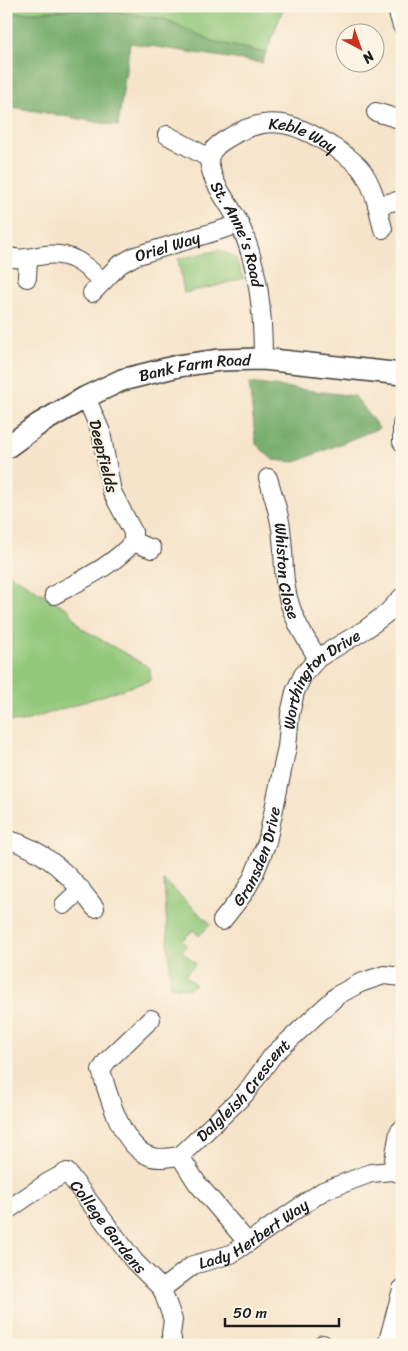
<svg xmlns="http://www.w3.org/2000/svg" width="408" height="1351" viewBox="0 0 408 1351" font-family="Sriracha,sans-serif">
<rect width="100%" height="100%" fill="#fcf5e5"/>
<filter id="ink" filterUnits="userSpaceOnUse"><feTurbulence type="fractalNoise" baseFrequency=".02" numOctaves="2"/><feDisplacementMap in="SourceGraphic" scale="10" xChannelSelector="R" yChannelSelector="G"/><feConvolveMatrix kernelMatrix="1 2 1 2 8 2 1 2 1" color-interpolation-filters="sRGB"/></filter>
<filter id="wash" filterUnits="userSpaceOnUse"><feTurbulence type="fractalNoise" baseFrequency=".0096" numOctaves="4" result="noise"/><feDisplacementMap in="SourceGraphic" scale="20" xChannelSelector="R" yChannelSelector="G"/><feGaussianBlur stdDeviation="1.12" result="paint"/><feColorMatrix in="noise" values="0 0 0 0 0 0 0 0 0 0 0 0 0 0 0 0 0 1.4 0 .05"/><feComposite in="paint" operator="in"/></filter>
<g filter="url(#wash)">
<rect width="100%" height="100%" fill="#f6e4ca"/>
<g fill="#92c87a" stroke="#57724b">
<polygon points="6,6 284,6 266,53 215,42 165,19 92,8 6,14"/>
<polygon points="219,250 235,257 244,278 216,286 184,293 178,259"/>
<polygon points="6,572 68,609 81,628 150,668 151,680 22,722 6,721"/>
<polygon points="164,881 211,924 199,936 193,930 182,941 187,946 182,951 196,964 185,975 195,984 190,989 171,986"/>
</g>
<g fill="#75ac6a" stroke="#486443">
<polygon points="92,8 165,19 215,42 266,53 262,63 130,43 118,126 13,107 6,139 6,14"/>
<polygon points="249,383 355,396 379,428 296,462 273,460 256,444"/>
</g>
</g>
<g filter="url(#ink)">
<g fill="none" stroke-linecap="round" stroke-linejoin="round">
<defs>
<g id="minor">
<polyline points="396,6 402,26"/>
<polyline points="376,112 402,120"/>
<path id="s1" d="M167 135 209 158C210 183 229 202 239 223 259 266 263 313 263 359"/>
<path id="s2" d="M209 158C213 147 220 143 230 137 267 114 295 122 330 145 340 151 352 159 360 168 374 185 378 209 383 229"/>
<polyline points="377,205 397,201"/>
<path d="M6 256C20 261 31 257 45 255 71 252 84 264 102 281"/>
<polyline points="27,278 28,259"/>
<path id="s3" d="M92 293 119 265 135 256 240 224"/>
<polyline points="402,424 402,442"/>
<path id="s4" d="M268 478C274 498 281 518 282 538 284 555 283 572 286 588 290 614 304 637 318 658"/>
<polyline points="133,542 152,549"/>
<path d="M54 595C81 580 113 566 133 542V532L112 492 101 432 86 397"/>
<path d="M6 839C45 849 72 877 95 908"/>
<polyline points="64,905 81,889"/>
<path id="s5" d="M222 921 244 893 253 877 267 842 287 747 290 714 295 692 303 675 318 658 366 629 387 613 402 597"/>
<path d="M151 1019 107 1061 101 1070C108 1095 122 1146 149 1156 158 1160 170 1157 180 1156"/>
<polyline points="392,1171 399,1132 402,1129"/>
<path id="s6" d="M6 1211 47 1183 67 1172 134 1261 162 1289"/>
<path id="s7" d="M248 1243 197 1183 180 1156 245 1094 273 1055 338 995 360 983 384 975 402 977"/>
<polyline points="323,1344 324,1345"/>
<path id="s8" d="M173 1345 171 1334 173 1320 162 1289 193 1265 231 1254 323 1191 371 1173 392 1171 402 1174"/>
<polyline points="387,1345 402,1289"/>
</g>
<g id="tertiary">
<path id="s9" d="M6 448 39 424 86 397 122 380 178 366 220 360 263 359 402 374"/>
</g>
</defs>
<use href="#minor" stroke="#3d3a36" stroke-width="20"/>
<use href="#tertiary" stroke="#3d3a36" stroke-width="24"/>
<use href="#minor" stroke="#fff" stroke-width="18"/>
<use href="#tertiary" stroke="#fff" stroke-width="21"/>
</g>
</g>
<g text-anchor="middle" stroke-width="4" stroke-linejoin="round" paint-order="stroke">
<g font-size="16" fill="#1c1c1c" stroke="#fcf5e5">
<text dy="6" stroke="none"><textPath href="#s2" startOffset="108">Keble Way</textPath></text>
<text dy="6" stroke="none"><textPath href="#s1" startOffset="130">St. Anne's Road</textPath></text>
<text dy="6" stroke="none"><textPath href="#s3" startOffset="91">Oriel Way</textPath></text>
<text dy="6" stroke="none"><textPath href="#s9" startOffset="209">Bank Farm Road</textPath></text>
<text transform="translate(104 456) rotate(76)" y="6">Deepfields</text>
<text dy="6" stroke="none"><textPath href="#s4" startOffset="95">Whiston Close</textPath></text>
<text dy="6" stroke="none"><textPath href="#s5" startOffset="270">Worthington Drive</textPath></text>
<text dy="6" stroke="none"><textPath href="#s5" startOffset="75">Gransden Drive</textPath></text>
<text dy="6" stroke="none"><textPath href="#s7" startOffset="202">Dalgleish Crescent</textPath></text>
<text dy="6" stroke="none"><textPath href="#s6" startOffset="141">College Gardens</textPath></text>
<text dy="6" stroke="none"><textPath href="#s8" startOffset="166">Lady Herbert Way</textPath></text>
</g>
</g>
<rect width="408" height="1351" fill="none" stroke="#fcf5e5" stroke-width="25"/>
<g transform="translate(360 48) rotate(139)"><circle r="24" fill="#fcf5e5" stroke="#a29e95"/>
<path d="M0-4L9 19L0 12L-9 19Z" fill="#c8321e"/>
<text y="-8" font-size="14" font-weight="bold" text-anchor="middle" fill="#1c1c1c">N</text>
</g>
<path d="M225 1318v8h114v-8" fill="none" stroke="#1c1c1c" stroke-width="2.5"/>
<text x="233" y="1318" font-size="15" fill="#1c1c1c" stroke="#fcf5e5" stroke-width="4" paint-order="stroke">50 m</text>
</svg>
